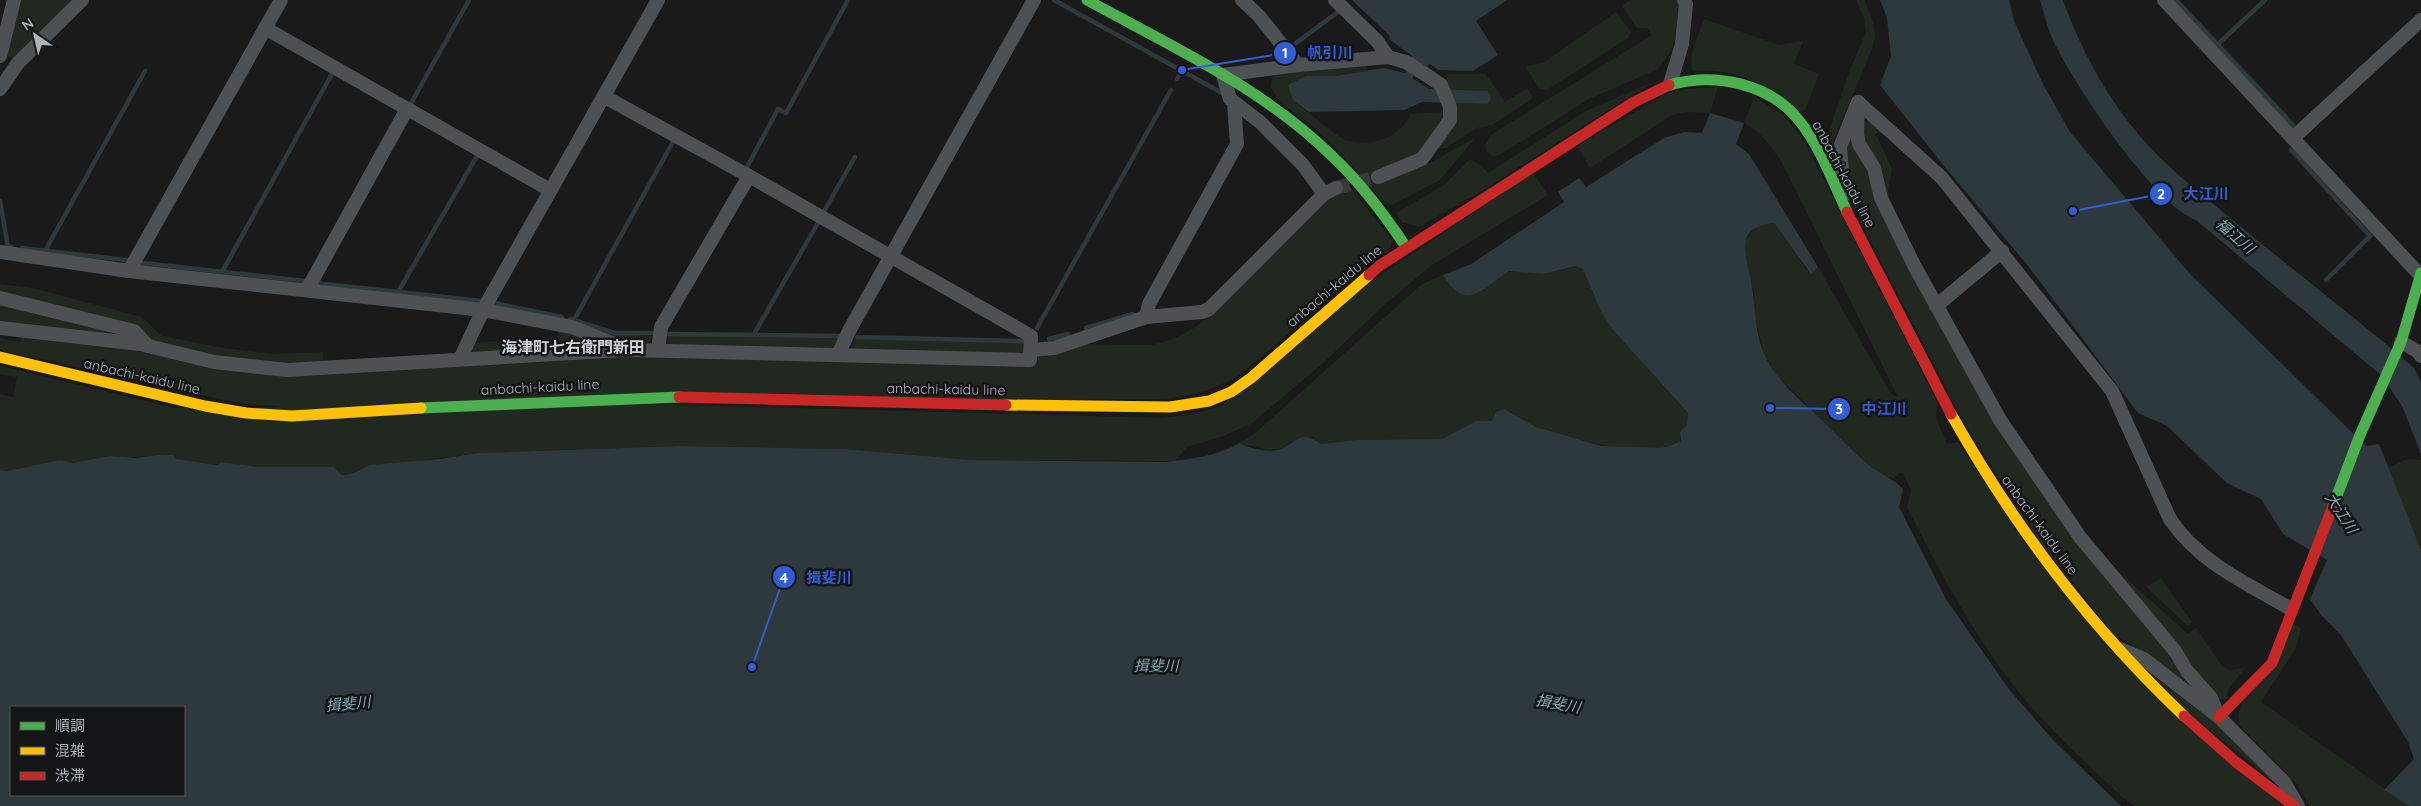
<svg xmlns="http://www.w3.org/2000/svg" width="2421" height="806" viewBox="0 0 2421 806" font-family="Quicksand,'Noto Sans JP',sans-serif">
<rect width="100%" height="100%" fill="#1a1a1a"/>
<g fill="#212820">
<polygon points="19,0 75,0 16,59 4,56"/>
<path d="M1630 0H1679C1685 20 1673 57 1656 70L1589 99 1501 154 1494 157 1486 152 1485 145 1492 134 1652 35 1647 28H1637L1622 6Z"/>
<polygon points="1856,0 1865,0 1873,23 1875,37 1872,49 1834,139 1834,166 1825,143 1848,75 1866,32 1864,18"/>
<polygon points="1616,12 1631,32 1628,38 1547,90 1540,89 1525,67 1543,63"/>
<path d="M1704 19 1779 45 1803 41 1794 64 1819 74 1805 110 1801 112C1760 85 1745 68 1693 71 1687 56 1699 34 1704 19Z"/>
<path d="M1366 63 1367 71 1336 76H1306L1293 100C1303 108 1335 136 1346 140 1371 148 1400 138 1411 114L1443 112 1446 118 1422 151 1385 178 1432 162 1476 137 1440 180 1392 205 1385 204 1339 151 1310 124 1279 102 1271 87 1272 78 1279 72Z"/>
<polygon points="1446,74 1486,74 1505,102 1527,88 1533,98 1492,125 1477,128 1446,148 1438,149 1438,143 1455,122 1456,103 1487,104 1488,91 1450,90"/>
<polygon points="1651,83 1483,190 1419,227 1402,222 1396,213 1444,185 1470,159 1482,166 1488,173 1584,112"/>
<polygon points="1718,87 1710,113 1686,112 1672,115 1590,168 1577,146 1668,93 1686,89"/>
<path d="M1754 97 1784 115 1804 141 1938 404 1936 418 1947 444 1958 442 2028 548 2282 806H2134L2124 799C2086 762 2046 727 2013 685 1970 629 1938 569 1907 507L1911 490 1903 473H1899L1894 479 1882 476 1864 461 1776 375 1764 353 1753 311 1754 294 1743 247 1750 233 1760 225 1774 223 1810 274 1818 267 1891 394 1898 397 1781 161C1770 145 1761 132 1744 123Z"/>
<polygon points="1866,121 1871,122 1893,140 1878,132 1876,134 1892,169 1888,190 1891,207 1864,143 1862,124"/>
<polygon points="1854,125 1854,135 1997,423 2173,653 2169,658 2207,698 2145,652 2114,635 2035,534 1967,428 1853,207 1846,152"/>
<polygon points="1533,173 1548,195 1432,265 1382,307 1323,363 1251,424 1223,436 1187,447 1175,461 971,460 845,449 679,446 478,453 359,469 351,474 342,475 333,467 257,467 222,462 217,465 176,459 173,455 157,455 73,463 60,460 7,471 0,470 0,394 13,397 17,377 0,374 0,366 175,408 647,404 1163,418 1197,413 1221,406 1366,285"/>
<path d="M1349 185 1392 240 1390 248 1242 373C1215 390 1193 396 1162 399L292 408 238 403 0 350V338L20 342 23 336 135 346 251 370 656 354 1038 364V355L1080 344 1152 345 1173 339 1194 328 1211 315 1333 196 1346 194Z"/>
<path d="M1576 266 1583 269 1588 276 1593 295 1654 376 1688 413 1687 425 1680 435 1681 441C1654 463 1533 436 1510 411L1492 421H1476L1442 439 1356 440 1321 444 1311 437 1290 442 1282 449 1268 450 1240 443 1254 434 1422 284 1443 275 1449 285 1502 275C1514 267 1530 272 1545 272 1556 272 1566 270 1576 266Z"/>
<path d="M0 284 32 288 142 317 162 336 223 348 273 354 323 352V363C288 363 254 363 220 358 146 347 71 317 0 294Z"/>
<polygon points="0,303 134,338 32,328 0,321"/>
<polygon points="580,324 614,334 652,336 648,346 637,346"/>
<polygon points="560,329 611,345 471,354 470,351 473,343 557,337"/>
<polygon points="754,335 842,338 837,347 831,350 675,346 668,343 667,336"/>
<polygon points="854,338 1028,343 1024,352 1014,355 853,350 850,348"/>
<polygon points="2407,459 2421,460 2421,550 2388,468"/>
<polygon points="2102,557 2188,634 2196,628 2222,666 2230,670 2245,668 2228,690 2227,699 2220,699 2190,670"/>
<polygon points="2161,578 2192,622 2188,626 2146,587"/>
<polygon points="2293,624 2301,628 2295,650 2261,702 2409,806 2310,806 2296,783 2240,726 2238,716 2241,704"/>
<polygon points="2146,665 2227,731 2286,792 2186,710"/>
</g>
<g fill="#2d393d" fill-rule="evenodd">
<polygon points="1352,0 1507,0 1476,21 1498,55 1473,71 1438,70 1430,64 1423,69 1410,61 1412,56 1389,39 1390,36"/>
<polygon points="1880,0 2009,0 2014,21 2043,84 2070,132 2190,274 2366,446 2379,444 2421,550 2421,806 2409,806 2384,790 2414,759 2408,742 2341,635 2321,615 2310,599 2327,560 2283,534 2261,499 2227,483 2167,426 2138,413 2029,267 1944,166 1880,85 1891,56 1887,18"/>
<path d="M2040 0H2063C2080 48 2106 96 2139 135 2165 166 2198 191 2229 217 2290 268 2354 316 2414 368L2421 382V454L2402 406 2382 376 2196 220C2153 204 2073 83 2053 40 2047 27 2044 13 2040 0Z"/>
<polygon points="1384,68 1405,73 1407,68 1417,73 1412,78 1429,89 1488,91 1491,98 1487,104 1422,102 1404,110 1309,112 1293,100 1288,85 1306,76 1336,76"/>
<path d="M1710 113 1744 123 1736 144 1749 154 1818 267 1811 274 1774 223C1740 227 1743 245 1749 272 1756 299 1753 327 1764 353 1775 381 1802 401 1823 421 1839 436 1853 452 1870 466 1881 475 1893 478 1903 489L1899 507 1946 599 2008 688 2053 740 2121 806H0V470L7 471 60 460 73 463 110 456 136 458 157 455H173L176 459 217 465 222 462 257 467H333L342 475 351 474 370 465 440 459 478 453 679 446 845 449 971 460 1166 462C1192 459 1217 456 1240 443 1249 449 1274 454 1283 448 1300 438 1303 431 1321 444L1356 440 1442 439 1476 421H1492L1496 412 1504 409 1536 427 1601 446 1660 448 1670 446 1681 441 1680 432 1687 425 1688 413 1614 331 1601 312 1583 269 1576 266 1543 274 1509 271C1484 287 1466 314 1443 275L1471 264 1564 202 1558 192 1579 178 1586 187 1664 138 1684 132 1702 133ZM11 707H184V795H11Z"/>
</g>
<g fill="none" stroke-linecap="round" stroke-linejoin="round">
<g stroke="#2d393d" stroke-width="4.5">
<polyline points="1054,0 1222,93"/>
<polyline points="2176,0 2293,125"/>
<polyline points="2218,44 2265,0"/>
<polyline points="1292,46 1338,12"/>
<polyline points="1177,79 1182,70"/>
<polyline points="410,105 469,0"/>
<polyline points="2291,150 2370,236 2326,280"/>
<polyline points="747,167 778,109 786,113 848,0"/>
<polyline points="0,201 8,247 12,247"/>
<polyline points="823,213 855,157"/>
<polyline points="22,248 126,260"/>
<polyline points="45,251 145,71"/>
<polyline points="143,263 305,281"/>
<polyline points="222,272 333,72"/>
<polyline points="316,283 482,301"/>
<polyline points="398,292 477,156"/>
<polyline points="494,303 562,317"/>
<polyline points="570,319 615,333 652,333"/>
<polyline points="574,320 674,140"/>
<polyline points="1037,328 1171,90"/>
<polyline points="1086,328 1133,314"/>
<polyline points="666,334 842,336"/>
<polyline points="754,334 819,221"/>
<polyline points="857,337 1023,341"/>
<polyline points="1049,339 1068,334"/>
</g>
<polyline stroke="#37393a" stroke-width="14" stroke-dasharray="14 7" stroke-linecap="butt" points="1336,188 1378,177"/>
<g stroke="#4e5153" stroke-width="14">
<polyline points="1242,0 1259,16 1298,65"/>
<polyline points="1335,0 1377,41 1388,57"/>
<polyline points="2164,0 2420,275"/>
<polyline points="265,28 550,190"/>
<polyline points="0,56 14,0"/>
<polyline points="1670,84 1682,44 1686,4 1684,0"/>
<polyline points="0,89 18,63 82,0"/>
<polyline points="1858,102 1857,134 1859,144 1874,168 1881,198 1915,267 2000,420 2080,537 2175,651 2187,671 2211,698 2219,717"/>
<path d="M1858 102 1942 178 2112 391 2170 519C2198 562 2248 584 2291 609"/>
<polyline points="2293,138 2421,20"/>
<polyline points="1324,194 1303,165 1260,122 1230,99 1223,75 1298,65 1388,57 1406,62 1431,78 1441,85 1450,107 1450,120 1422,159 1378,177"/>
<polyline points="1844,195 1840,147 1856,107"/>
<polyline points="0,252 129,271 483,310 572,327 629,350 1030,360 1031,336 749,176 605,97"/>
<polyline points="129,271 281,0"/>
<polyline points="307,290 407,109"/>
<polyline points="0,298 134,331 148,346"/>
<polyline points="1936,306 2002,251"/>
<polyline points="1146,317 1149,304 1237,144 1234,103"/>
<polyline points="0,328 140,344 214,362 287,370 623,350"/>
<polyline points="2401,342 2417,351 2421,356"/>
<polyline points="658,350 661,327 749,176"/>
<polyline points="1031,350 1054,348 1146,317 1202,312 1209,309 1324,194 1336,188"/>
<polyline points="838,355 849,331 1034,0"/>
<polyline points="460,359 483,310 658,0"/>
<polyline points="2120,649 2144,659 2219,717 2284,782 2298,806"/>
</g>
<g stroke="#4caf50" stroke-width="11">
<path d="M1087 0C1171 46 1263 88 1332 156 1361 183 1384 214 1406 247"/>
<path d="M1669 85C1715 72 1771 83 1801 123 1821 149 1833 182 1847 212"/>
<polyline points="421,408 679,397"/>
<polyline points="2333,506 2360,435 2401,342 2421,273"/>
</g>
<g stroke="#ffc107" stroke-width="11">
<polyline points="0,357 205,406 246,413 292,416 421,408"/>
<polyline points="1006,405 1170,407 1209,401 1231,392 1251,378 1369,275"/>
<path d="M1951 414C2014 526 2090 627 2184 716"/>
</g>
<g stroke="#c62828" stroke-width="11">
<polyline points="1847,212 1951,414"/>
<polyline points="1369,275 1379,266 1634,102 1669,85"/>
<polyline points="679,397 1006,405"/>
<polyline points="2184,716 2236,762 2294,806"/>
<polyline points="2219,717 2272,663 2333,506"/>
</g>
</g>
<g text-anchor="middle" stroke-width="5" stroke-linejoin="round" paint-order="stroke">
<g font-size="14" fill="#acb4bb" stroke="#141517">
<text transform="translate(1844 174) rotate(62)" y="5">anbachi-kaidu line</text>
<text transform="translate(1334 286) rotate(-40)" y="5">anbachi-kaidu line</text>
<text transform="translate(142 376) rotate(13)" y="5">anbachi-kaidu line</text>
<text transform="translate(540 387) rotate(-3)" y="5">anbachi-kaidu line</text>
<text transform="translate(946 389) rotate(1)" y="5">anbachi-kaidu line</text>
<text transform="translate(2040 525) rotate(54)" y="5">anbachi-kaidu line</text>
</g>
<g font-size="15" font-style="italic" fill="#84a9b5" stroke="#141517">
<text transform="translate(2235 236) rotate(40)" y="5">福江川</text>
<text transform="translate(2341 513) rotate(57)" y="5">大江川</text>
<text x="1156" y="671">揖斐川</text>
<text transform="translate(348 704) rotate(-5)" y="5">揖斐川</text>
<text transform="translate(1558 704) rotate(10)" y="5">揖斐川</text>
</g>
<g font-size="16" font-weight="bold" fill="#cdd2d7" stroke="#141517">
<text x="573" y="353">海津町七右衛門新田</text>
</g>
</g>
<path fill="none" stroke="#325dd4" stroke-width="2" d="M1182 70L1285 53M2073 211L2161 194M1770 408L1839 409M752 667L784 577"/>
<g fill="#325dd4" stroke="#141517" stroke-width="2">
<circle cx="1182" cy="70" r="5"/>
<circle cx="2073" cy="211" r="5"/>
<circle cx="1770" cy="408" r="5"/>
<circle cx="752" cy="667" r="5"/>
<circle cx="1285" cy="53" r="12"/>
<circle cx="2161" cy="194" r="12"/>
<circle cx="1839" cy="409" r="12"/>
<circle cx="784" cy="577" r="12"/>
</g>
<g font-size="15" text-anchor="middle" font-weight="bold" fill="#fff">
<text x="1285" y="58">1</text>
<text x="2161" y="199">2</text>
<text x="1839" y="414">3</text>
<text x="784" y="583">4</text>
</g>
<g font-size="15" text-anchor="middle" font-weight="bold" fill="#325dd4" stroke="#141517" stroke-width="5" stroke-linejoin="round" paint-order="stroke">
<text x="1330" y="58">帆引川</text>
<text x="2206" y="199">大江川</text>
<text x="1884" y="414">中江川</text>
<text x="829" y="583">揖斐川</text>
</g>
<rect x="10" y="706" width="175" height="90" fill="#141517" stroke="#515559"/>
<rect x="20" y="722" width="25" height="8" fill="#4caf50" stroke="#515559"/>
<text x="55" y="731" font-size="15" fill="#acb4bb">順調</text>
<rect x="20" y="747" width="25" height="8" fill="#ffc107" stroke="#515559"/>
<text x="55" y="756" font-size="15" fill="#acb4bb">混雑</text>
<rect x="20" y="772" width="25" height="8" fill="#c62828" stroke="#515559"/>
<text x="55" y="781" font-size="15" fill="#acb4bb">渋滞</text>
<g transform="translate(35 35) rotate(326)" stroke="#141517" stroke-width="4" paint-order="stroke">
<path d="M0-4L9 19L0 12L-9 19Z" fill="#acb4bb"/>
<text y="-8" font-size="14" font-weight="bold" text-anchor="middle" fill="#acb4bb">N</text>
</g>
</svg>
